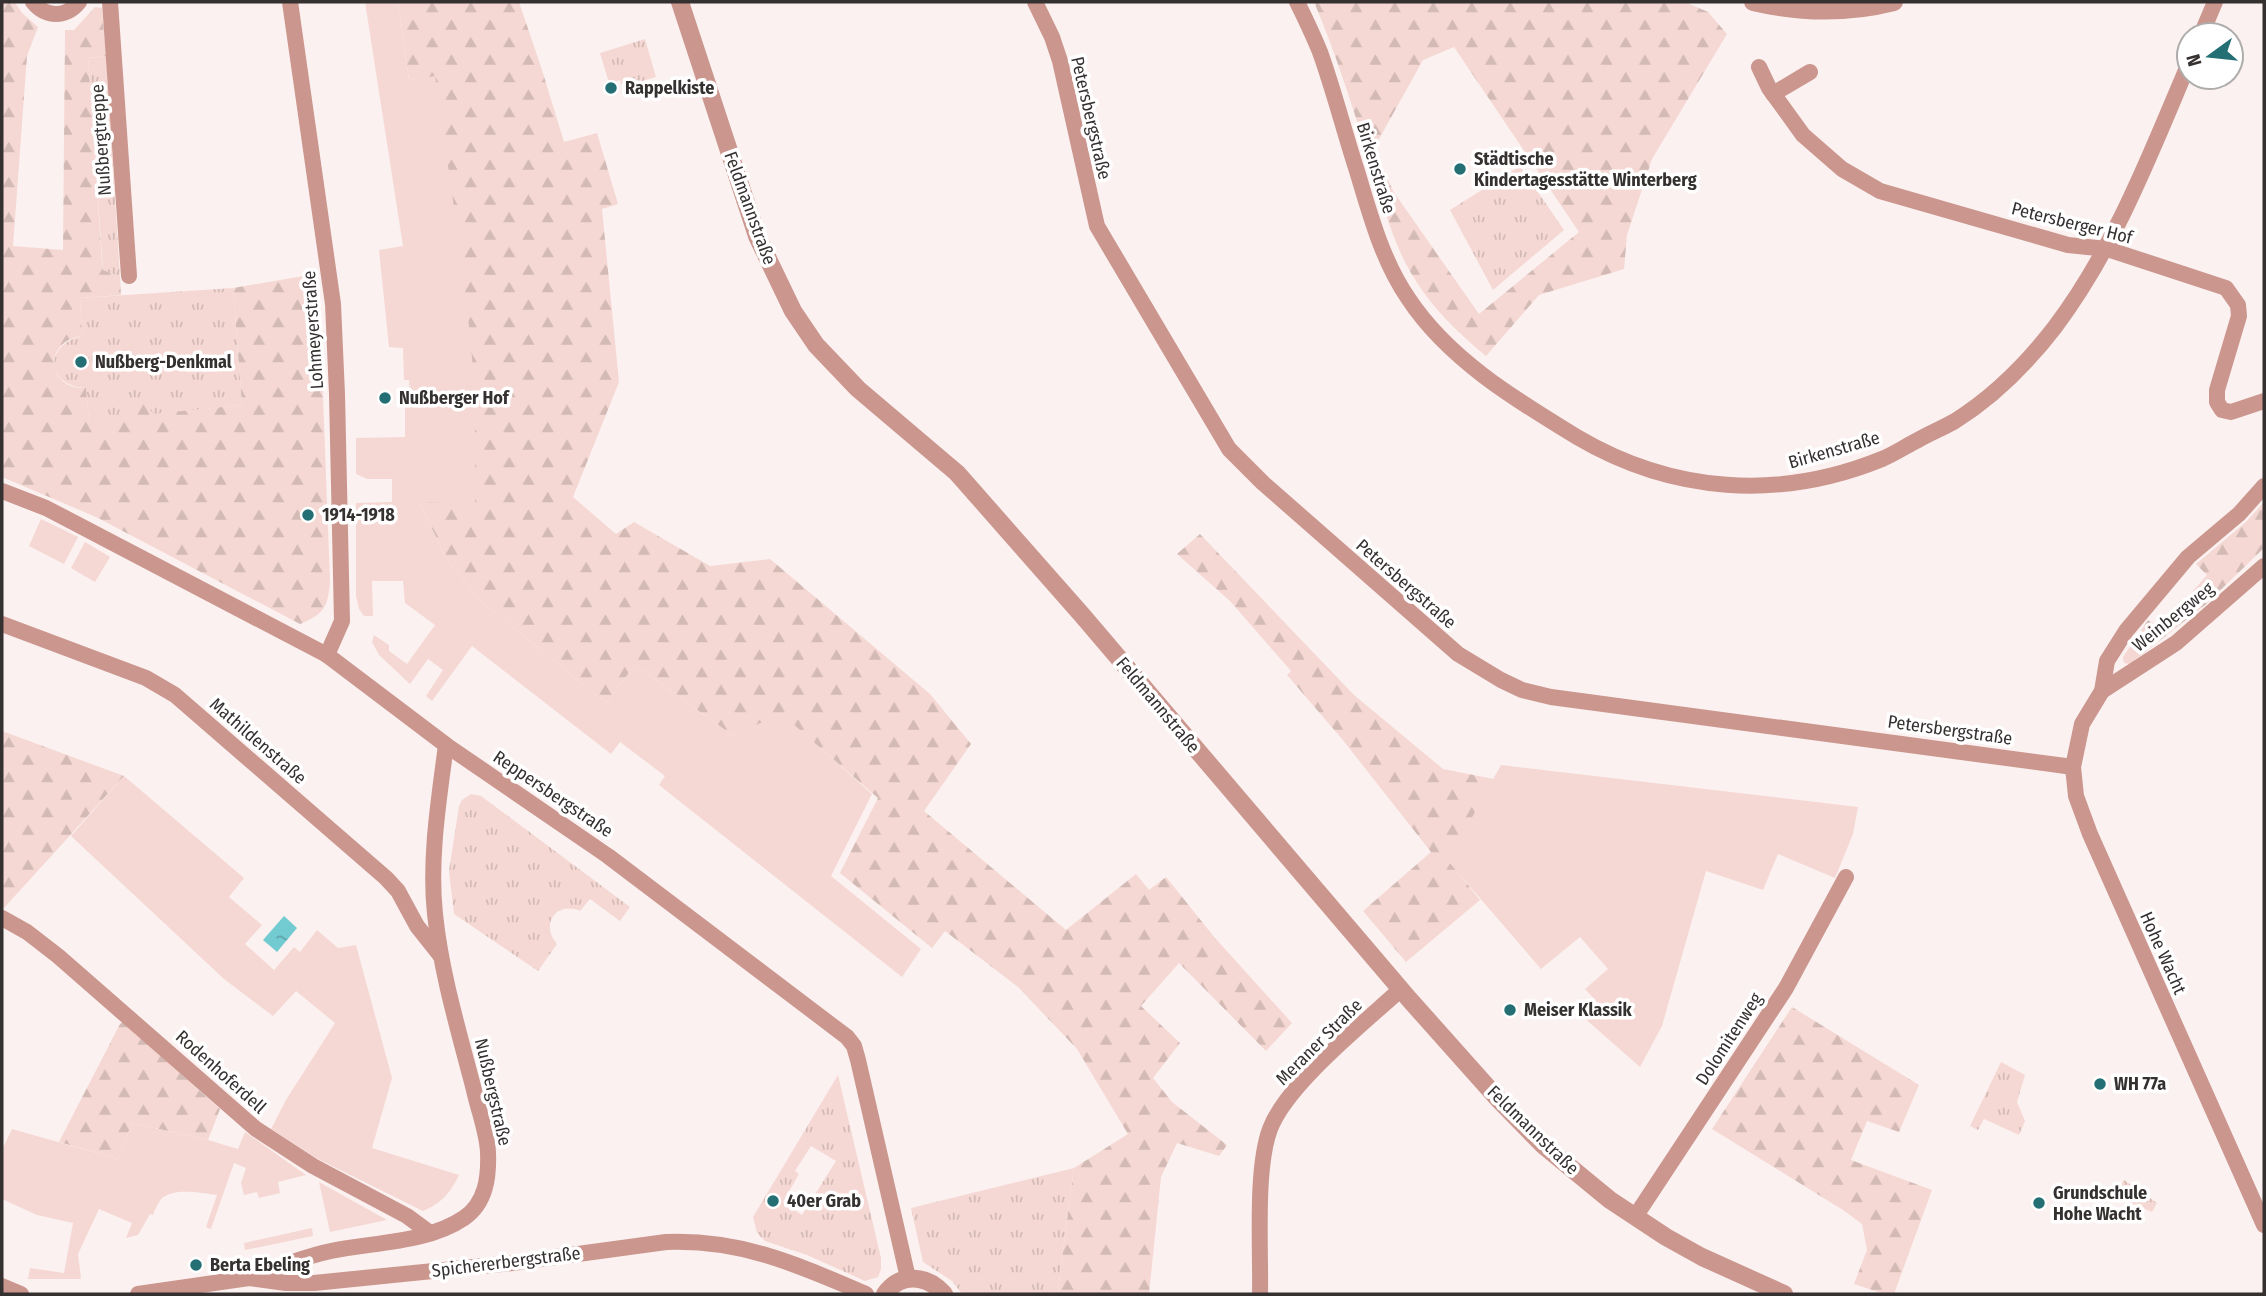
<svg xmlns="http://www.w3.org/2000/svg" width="2266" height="1296" viewBox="0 0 2266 1296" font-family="'Fira Sans Condensed',sans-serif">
<defs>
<pattern id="grass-tufts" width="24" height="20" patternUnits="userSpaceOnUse" patternTransform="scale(1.75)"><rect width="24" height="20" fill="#f5d8d3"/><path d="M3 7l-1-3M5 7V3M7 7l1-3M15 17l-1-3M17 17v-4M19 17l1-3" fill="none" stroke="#d3bab5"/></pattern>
<pattern id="forest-firs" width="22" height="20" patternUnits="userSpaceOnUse" patternTransform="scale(1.75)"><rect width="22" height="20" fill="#f5d8d3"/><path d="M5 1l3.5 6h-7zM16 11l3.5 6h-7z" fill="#d3bab5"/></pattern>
<pattern id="water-ripples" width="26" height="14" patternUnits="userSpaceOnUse" patternTransform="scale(1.75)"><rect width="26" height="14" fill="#73cbd2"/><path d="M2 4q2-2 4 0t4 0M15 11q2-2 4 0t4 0" fill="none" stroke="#5fa5ab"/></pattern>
</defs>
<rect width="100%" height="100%" fill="#fbf1f0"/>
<g fill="url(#grass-tufts)" fill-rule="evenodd">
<polygon points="645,39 656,77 633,84 631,81 621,84 620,80 609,83 600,53"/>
<polygon points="106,56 120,277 103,270 88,58"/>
<polygon points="1520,166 1564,230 1493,290 1450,210"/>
<path d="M233 288 242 405 89 422 86 388C46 386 43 345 82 336L80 298Z"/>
<path d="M471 794 481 796 630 907 620 921 590 899 580 911C556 901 540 924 557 944L538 971 454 914 449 871 459 806 462 800Z"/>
<polygon points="2001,1062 2025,1075 2017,1102 2025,1121 2019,1135 1984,1119 1978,1130 1970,1126"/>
<path d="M838 1075 881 1258V1269L878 1277 865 1281 807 1255 765 1241 757 1233 753 1217ZM811 1146 836 1161 802 1215 783 1202 799 1174 795 1171Z"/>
<polygon points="1074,1168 1058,1289 1059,1294 962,1294 952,1281 923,1262 911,1208"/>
<polygon points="2124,1180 2157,1203 2152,1212 2113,1196"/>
</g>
<g fill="url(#forest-firs)" fill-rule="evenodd">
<path d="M2 2H15L22 13 38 27 27 56 13 246 63 250 65 30H74L95 7 102 8 106 56 88 58 102 262 103 270 120 277 121 295 80 298 82 336C42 341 47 390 86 388L89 421 131 417 133 409 143 404 148 406 153 414 242 405 233 288 315 274 323 396 330 581C328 606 325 614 300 624L96 517 2 477Z"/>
<polygon points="398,2 519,2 542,70 564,142 597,133 618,204 602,209 619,382 573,497 616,534 634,522 710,566 770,559 930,694 971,744 924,811 1066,930 1136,874 1149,890 1166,877 1215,938 1292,1023 1266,1051 1179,963 1141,1006 1180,1043 1153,1078 1172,1102 1227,1145 1219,1156 1177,1143 1161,1177 1149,1294 1059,1294 1058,1289 1074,1168 1128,1134 1077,1049 1018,987 945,931 932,948 840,873 878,798 782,715 732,735 635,665 606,703 482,602 447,560 419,502 435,77 409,80"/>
<path d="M1314 2H1685L1708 12 1727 34 1652 159 1627 235 1624 269 1539 295 1486 356C1457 332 1430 306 1411 273 1392 241 1383 203 1372 168 1354 112 1337 56 1314 2ZM1454 47 1579 232 1479 314 1393 191 1374 148 1423 60Z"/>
<polygon points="2264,502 2264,548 2205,605 2130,664 2124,663 2123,657 2148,620 2160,629 2207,575 2196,564 2246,522"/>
<polygon points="1200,534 1354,695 1443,769 1494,779 1449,861 1480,900 1406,962 1363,911 1431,852 1342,739 1287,675 1291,671 1230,601 1177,554"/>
<polygon points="2,731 124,776 4,908 2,907"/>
<polygon points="1792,1007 1919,1085 1899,1132 1867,1121 1851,1160 1932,1190 1894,1294 1884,1294 1854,1284 1867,1250 1862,1224 1843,1210 1712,1129"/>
<polygon points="123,1022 220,1109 208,1140 132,1123 118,1159 59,1142 120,1024"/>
</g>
<g fill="#f5d8d3">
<path d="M365 2H398L409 80 435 76C448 170 464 264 472 358 476 406 475 455 475 503L419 502 447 560 482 602 606 703 635 665 732 735 782 714 872 794 831 876 921 949 902 977 659 785 665 776 620 742 611 754 472 646 432 701 426 696 443 670 428 659 410 684 379 655 372 642 374 635 389 645V651L407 664 435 625 405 603 403 581H372L373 616H364L359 609 356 596V503L392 502V479H367L356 474V438L405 437V405H410L409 380H404L403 348 389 347 379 250 403 246Z"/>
<polygon points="41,519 78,537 64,564 29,546"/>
<polygon points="85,542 110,557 95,582 71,568"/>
<polygon points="1501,765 1858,807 1853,834 1835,878 1778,854 1763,890 1706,871 1662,1026 1640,1067 1582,1016 1597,1002 1585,989 1608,969 1580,937 1541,969 1448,861"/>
<path d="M124 776 244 878 229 897 262 925 245 944 274 970 294 947 300 952 317 930 338 948 356 945 392 1078 372 1148 459 1175C450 1193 442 1203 423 1211L318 1159 271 1129 286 1100 335 1023 296 991 273 1016 224 979 71 836Z"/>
<path d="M132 1123 208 1140 238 1149 245 1132 306 1175 278 1182 280 1193 259 1198 257 1192 244 1195 241 1183 246 1168 234 1163 211 1229 206 1227 217 1195C201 1193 174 1187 161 1199 158 1203 155 1210 153 1215L150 1214 138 1235 126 1238 132 1223 99 1209 78 1254 81 1279H28L30 1268 64 1273 73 1223 37 1215 2 1199V1150L12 1129 118 1159Z"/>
<polygon points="319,1182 387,1220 330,1232"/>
<polygon points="312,1228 313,1236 245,1250 244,1243"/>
</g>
<polygon fill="url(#water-ripples)" points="284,916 297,928 277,952 263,940"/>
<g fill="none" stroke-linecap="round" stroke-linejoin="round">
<g stroke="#cb968e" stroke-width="16">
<path d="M33 2C46 18 66 18 79 2"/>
<polyline points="110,2 129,276"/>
<polyline points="290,2 333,304 337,394 342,621 327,655"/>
<polyline points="1035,2 1052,37 1060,61 1097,226 1229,449 1263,483 1458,654 1501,680 1522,690 1551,697 2073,767"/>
<path d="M1297 2C1305 18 1313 35 1320 52 1334 91 1344 131 1357 171 1370 214 1382 260 1408 298 1448 359 1516 400 1577 437 1672 493 1779 501 1882 459 1894 454 1906 446 1918 440 1930 433 1943 428 1955 421 1993 397 2028 362 2055 327 2115 247 2150 155 2189 63"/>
<polyline points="2201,35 2215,2"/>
<polyline points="1759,67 1769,88 1803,135 1842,169 1880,191 2068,245 2107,249 2226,288 2238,305 2239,316 2217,390 2217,402 2222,410 2231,412 2264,401"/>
<polyline points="1773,94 1810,72"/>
<polyline points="2264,486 2239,514 2188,557 2126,631 2107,661 2102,691 2082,724 2073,767 2076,796 2090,834 2264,1225"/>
<polyline points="2,491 46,508 327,655 446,745 608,856 847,1037 854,1046 858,1060 908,1278"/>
<polyline points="2,624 146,678 175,695 386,878 398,891 417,926 440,955"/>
<polyline points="2102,691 2176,643 2264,566"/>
<polyline points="2,918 27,932 58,956 256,1129 313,1166 407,1216 430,1233"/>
<polyline points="1635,1217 1786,988 1846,877"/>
<path d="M250 1277C277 1267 303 1257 331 1251 374 1242 427 1243 464 1218 486 1203 489 1177 488 1152 487 1132 478 1109 474 1090 459 1032 441 973 435 914 429 859 439 799 446 745"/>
<polyline points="2,1286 21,1294"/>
<path d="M138 1294 249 1278 286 1283H314L512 1263 666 1242C742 1239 798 1265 866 1294"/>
<path d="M1260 1294C1261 1250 1255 1169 1270 1129 1287 1084 1364 1023 1401 989"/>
</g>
<g stroke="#cb968e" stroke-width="18">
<polyline points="680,2 757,236 793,311 816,345 858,389 957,473 1082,615 1409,999 1499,1100 1543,1145 1610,1200 1666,1237 1702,1257 1784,1294"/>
<path d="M1753 2C1800 13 1847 14 1894 2"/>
<path d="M885 1294C901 1272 927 1275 944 1294"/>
</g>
</g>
<g fill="#246f74" stroke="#fff" stroke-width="2.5">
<circle cx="611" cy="88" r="7"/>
<circle cx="1460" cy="169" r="7"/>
<circle cx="81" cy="362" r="7"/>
<circle cx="385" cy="398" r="7"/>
<circle cx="308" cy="515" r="7"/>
<circle cx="1510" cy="1010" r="7"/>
<circle cx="2100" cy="1084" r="7"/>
<circle cx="773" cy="1201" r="7"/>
<circle cx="2039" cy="1203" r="7"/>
<circle cx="196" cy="1265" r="7"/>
</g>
<g text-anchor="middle" stroke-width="7" stroke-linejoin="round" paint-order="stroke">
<g font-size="18" font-weight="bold" fill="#343130" stroke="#fff" text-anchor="start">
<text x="625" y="94">Rappelkiste</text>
<text x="1474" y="165">Städtische<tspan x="1474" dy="21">Kindertagesstätte Winterberg</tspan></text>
<text x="95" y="368">Nußberg-Denkmal</text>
<text x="399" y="404">Nußberger Hof</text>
<text x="322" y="521">1914-1918</text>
<text x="1524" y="1016">Meiser Klassik</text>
<text x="2114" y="1090">WH 77a</text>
<text x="2053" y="1199">Grundschule<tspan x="2053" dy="21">Hohe Wacht</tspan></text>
<text x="787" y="1207">40er Grab</text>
<text x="210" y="1271">Berta Ebeling</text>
</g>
<g font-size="18" fill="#343130" stroke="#fff">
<text transform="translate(1091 118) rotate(77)" y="6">Petersbergstraße</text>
<text transform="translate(101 140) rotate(-94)" y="6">Nußbergtreppe</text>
<text transform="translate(1376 168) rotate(73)" y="6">Birkenstraße</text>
<text transform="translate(750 208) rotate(70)" y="6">Feldmannstraße</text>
<text transform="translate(2072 223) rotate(14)" y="6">Petersberger Hof</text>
<text transform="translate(313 330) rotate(-94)" y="6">Lohmeyerstraße</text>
<text transform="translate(1834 450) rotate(-16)" y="6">Birkenstraße</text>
<text transform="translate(1406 584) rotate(41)" y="6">Petersbergstraße</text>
<text transform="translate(2173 617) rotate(-39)" y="6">Weinbergweg</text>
<text transform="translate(1158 705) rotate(50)" y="6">Feldmannstraße</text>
<text transform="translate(1950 730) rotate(8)" y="6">Petersbergstraße</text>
<text transform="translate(258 741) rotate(41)" y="6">Mathildenstraße</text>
<text transform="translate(553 794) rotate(34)" y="6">Reppersbergstraße</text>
<text transform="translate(2163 953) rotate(66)" y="6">Hohe Wacht</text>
<text transform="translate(1729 1039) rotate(-57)" y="6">Dolomitenweg</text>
<text transform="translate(1319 1042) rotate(-45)" y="6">Meraner Straße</text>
<text transform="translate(221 1072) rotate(42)" y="6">Rodenhoferdell</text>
<text transform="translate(493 1092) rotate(77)" y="6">Nußbergstraße</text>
<text transform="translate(1533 1130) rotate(44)" y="6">Feldmannstraße</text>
<text transform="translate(506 1262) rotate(-7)" y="6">Spichererbergstraße</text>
</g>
</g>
<rect width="2266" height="1296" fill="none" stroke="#343130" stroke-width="7"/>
<g transform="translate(2210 56) rotate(255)"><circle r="33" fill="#ffffff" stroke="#aeadac" stroke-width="2"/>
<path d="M0-5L12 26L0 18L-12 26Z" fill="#246f74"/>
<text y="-10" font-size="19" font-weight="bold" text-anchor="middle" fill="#343130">N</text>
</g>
</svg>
